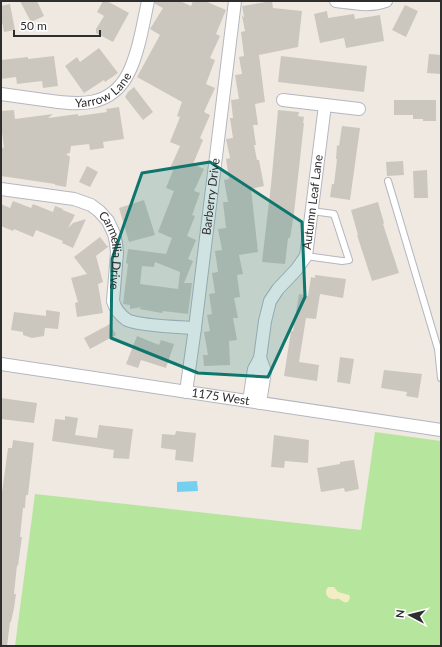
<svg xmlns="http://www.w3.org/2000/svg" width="442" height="647" viewBox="0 0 442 647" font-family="Lato,sans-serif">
<rect width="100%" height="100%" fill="#efe9e1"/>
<polygon fill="#b6e59e" points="375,432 441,441 441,646 15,646 35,494 361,530"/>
<path fill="#f3ecc5" d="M328 587H334L338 592 349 595 350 598 348 602C343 603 343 601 339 599 336 598 336 600 333 599 326 598 324 592 328 587Z"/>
<polygon fill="#75cff0" points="197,481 198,491 177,492 177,482"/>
<g fill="#cbc7bf" fill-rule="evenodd">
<polygon points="20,1 37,1 44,16 31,22"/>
<polygon points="103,1 107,1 129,13 113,42 96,33 96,29 104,16 97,12"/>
<path d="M155 1H180L191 6 193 1H205L226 10 216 34 220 36 210 58 215 60 206 84 215 88 204 112 210 115 200 138 203 140 193 164 204 169 194 191 200 193 192 215 195 216 187 236 196 240 188 259 193 261 184 283H192L188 314 163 311 162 313 139 309 142 307 130 309V305L123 304 128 264 126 263 128 249 166 254 172 238 158 232 174 191 166 188 174 168 171 166 180 146 170 142 180 117 177 116 182 102 137 77 160 35 150 29 163 8 155 4ZM155 262 180 272 178 289 140 284 142 266 154 267Z"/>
<polygon points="272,1 273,8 302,11 298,47 259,55 265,102 255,104 258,125 253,125 256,145 254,145 257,160 259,160 264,186 251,189 258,252 239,255 243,274 237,275 240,297 234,298 238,318 233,318 237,340 229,341 230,365 204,366 203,355 208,355 204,332 210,331 207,315 212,314 209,294 215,293 212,273 218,272 215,251 222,250 218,229 226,228 223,202 228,202 224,180 229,179 226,159 230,158 226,139 233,138 230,118 233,118 231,100 239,99 235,75 242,74 239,57 244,56 241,32 245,31 242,16 244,17 242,6"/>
<polygon points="10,4 15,30 4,32 1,17 1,6"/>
<polygon points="405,5 418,11 406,37 392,30"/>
<polygon points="327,11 328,18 354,14 355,19 380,15 384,41 346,48 344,38 320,43 314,14"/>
<polygon points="99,48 118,73 105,82 104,80 84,93 65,66 77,57 80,62"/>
<polygon points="429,54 441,55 441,74 427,73"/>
<polygon points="54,56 58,86 43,88 42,81 17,84 16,77 1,79 1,60 28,57 28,59"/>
<polygon points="281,56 367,66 364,92 278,82"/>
<polygon points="134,87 153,112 143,120 125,97 128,92"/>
<polygon points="394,100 436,100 436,121 423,121 423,119 413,119 413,115 394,115"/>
<polygon points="119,107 124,139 103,142 104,148 90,150 89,144 71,146 70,153 66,154 70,157 66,187 55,185 55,184 1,176 1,147 4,148 1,124 1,111 14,110 15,119 53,114 48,118 78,114 78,116 107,112 106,109"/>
<polygon points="278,110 299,112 298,116 304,117 303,123 304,123 294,213 290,238 288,238 285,264 262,262 271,185"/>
<polygon points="342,126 360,128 350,200 330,197 332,184 334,184 337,159 336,159 337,145 339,146"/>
<polygon points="403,161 404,175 387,176 386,162"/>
<polygon points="87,166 98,172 90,187 79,182"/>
<polygon points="427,170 428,198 414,198 413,171"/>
<polygon points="144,200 155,235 129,242 119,208"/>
<polygon points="13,201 31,208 33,204 53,212 55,206 63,209 62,212 63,210 75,215 68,228 73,223 86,219 73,248 62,243 63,241 36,230 33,237 14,229 13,231 1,226 1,204 10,208"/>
<polygon points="378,202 384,223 383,224 399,273 372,281 357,235 358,235 351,210"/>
<polygon points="100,237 107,246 109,246 96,256 103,282 98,284 103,313 77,317 75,303 78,302 71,278 87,274 74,257"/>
<polygon points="315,275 346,279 343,298 320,294 316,319 306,318 299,362 319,365 317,381 284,376 291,331 293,331 299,294 308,296 311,277 315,278"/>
<polygon points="46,310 60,312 58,329 45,328 44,336 32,338 23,335 23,332 11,330 14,312 46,316"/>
<polygon points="110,324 116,335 90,349 84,338"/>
<polygon points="137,336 159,345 161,340 174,344 166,368 141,360 138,368 126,364"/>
<polygon points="340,357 354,359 350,384 337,382"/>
<polygon points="384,370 422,374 418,398 406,396 407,392 381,388"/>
<polygon points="1,398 37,403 34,423 1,419"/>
<polygon points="65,416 78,418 75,435 97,438 99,425 133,429 129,459 113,458 114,450 52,441 55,419 65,420"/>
<polygon points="176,431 196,433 193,462 175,460 176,450 161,448 162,434 175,435"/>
<polygon points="274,435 309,440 308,463 285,461 284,468 271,467"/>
<polygon points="13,440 34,443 28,495 26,495 25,508 23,508 20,537 22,537 20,551 18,566 17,565 14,594 16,594 14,608 11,622 10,622 7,646 1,646 1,500 8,448 12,448"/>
<polygon points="354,460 359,489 345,492 344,488 321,492 317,468 340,464 340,462"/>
</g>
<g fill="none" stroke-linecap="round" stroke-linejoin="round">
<defs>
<g id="service">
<polyline points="388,181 438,349 441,378"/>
<polyline points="306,256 342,261 349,260 334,214 312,211"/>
</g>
<g id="minor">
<path d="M336 1C353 3 370 7 386 1"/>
<path id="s1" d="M1 94C15 96 29 98 44 100 77 105 111 109 129 72 139 51 143 24 148 1"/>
<polyline points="283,100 359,109"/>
<path id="s2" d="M1 189 74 199 91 205 99 211 108 221 114 234 116 243 117 253 113 301C115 309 120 315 127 320 139 326 180 327 195 328"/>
<polyline points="260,358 265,371 260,403"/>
<path id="s3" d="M1 364 441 430"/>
<path id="s4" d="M186 392 195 328 235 1"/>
<path id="s5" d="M249 401 254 369 260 358 265 321 270 301 278 289 296 270 306 256 325 105"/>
</g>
</defs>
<use href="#service" stroke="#b4b7c1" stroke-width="8"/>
<use href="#minor" stroke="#b4b7c1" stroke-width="14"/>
<use href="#service" stroke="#fff" stroke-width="6"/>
<use href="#minor" stroke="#fff" stroke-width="12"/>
</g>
<path fill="#0f766e" fill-opacity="0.2" stroke="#0f766e" stroke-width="3" stroke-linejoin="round" d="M210 162 302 222 305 297 268 377 198 373 111 338 112 259 142 173Z"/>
<g text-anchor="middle" stroke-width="3" stroke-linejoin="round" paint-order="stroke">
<g font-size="12" fill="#2e2e2e" stroke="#fff">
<text dy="4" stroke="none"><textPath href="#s1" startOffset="107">Yarrow Lane</textPath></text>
<text dy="4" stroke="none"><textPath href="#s4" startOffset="197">Barberry Drive</textPath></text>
<text dy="4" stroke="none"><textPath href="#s5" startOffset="215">Autumn Leaf Lane</textPath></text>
<text dy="4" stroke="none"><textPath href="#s2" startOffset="145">Carmellia Drive</textPath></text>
<text dy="4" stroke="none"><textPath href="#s3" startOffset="222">1175 West</textPath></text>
</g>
</g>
<rect width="442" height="647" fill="none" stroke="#2e2e2e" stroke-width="4"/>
<g transform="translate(410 615) rotate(277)" stroke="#ffffff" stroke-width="3" paint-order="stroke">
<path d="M0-3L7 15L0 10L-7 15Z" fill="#2e2e2e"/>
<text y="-6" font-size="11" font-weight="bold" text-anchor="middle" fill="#2e2e2e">N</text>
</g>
<path d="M14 30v6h86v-6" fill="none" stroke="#2e2e2e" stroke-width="2"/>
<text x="20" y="30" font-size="12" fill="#2e2e2e" stroke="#ffffff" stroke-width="3" paint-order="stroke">50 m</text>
</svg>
